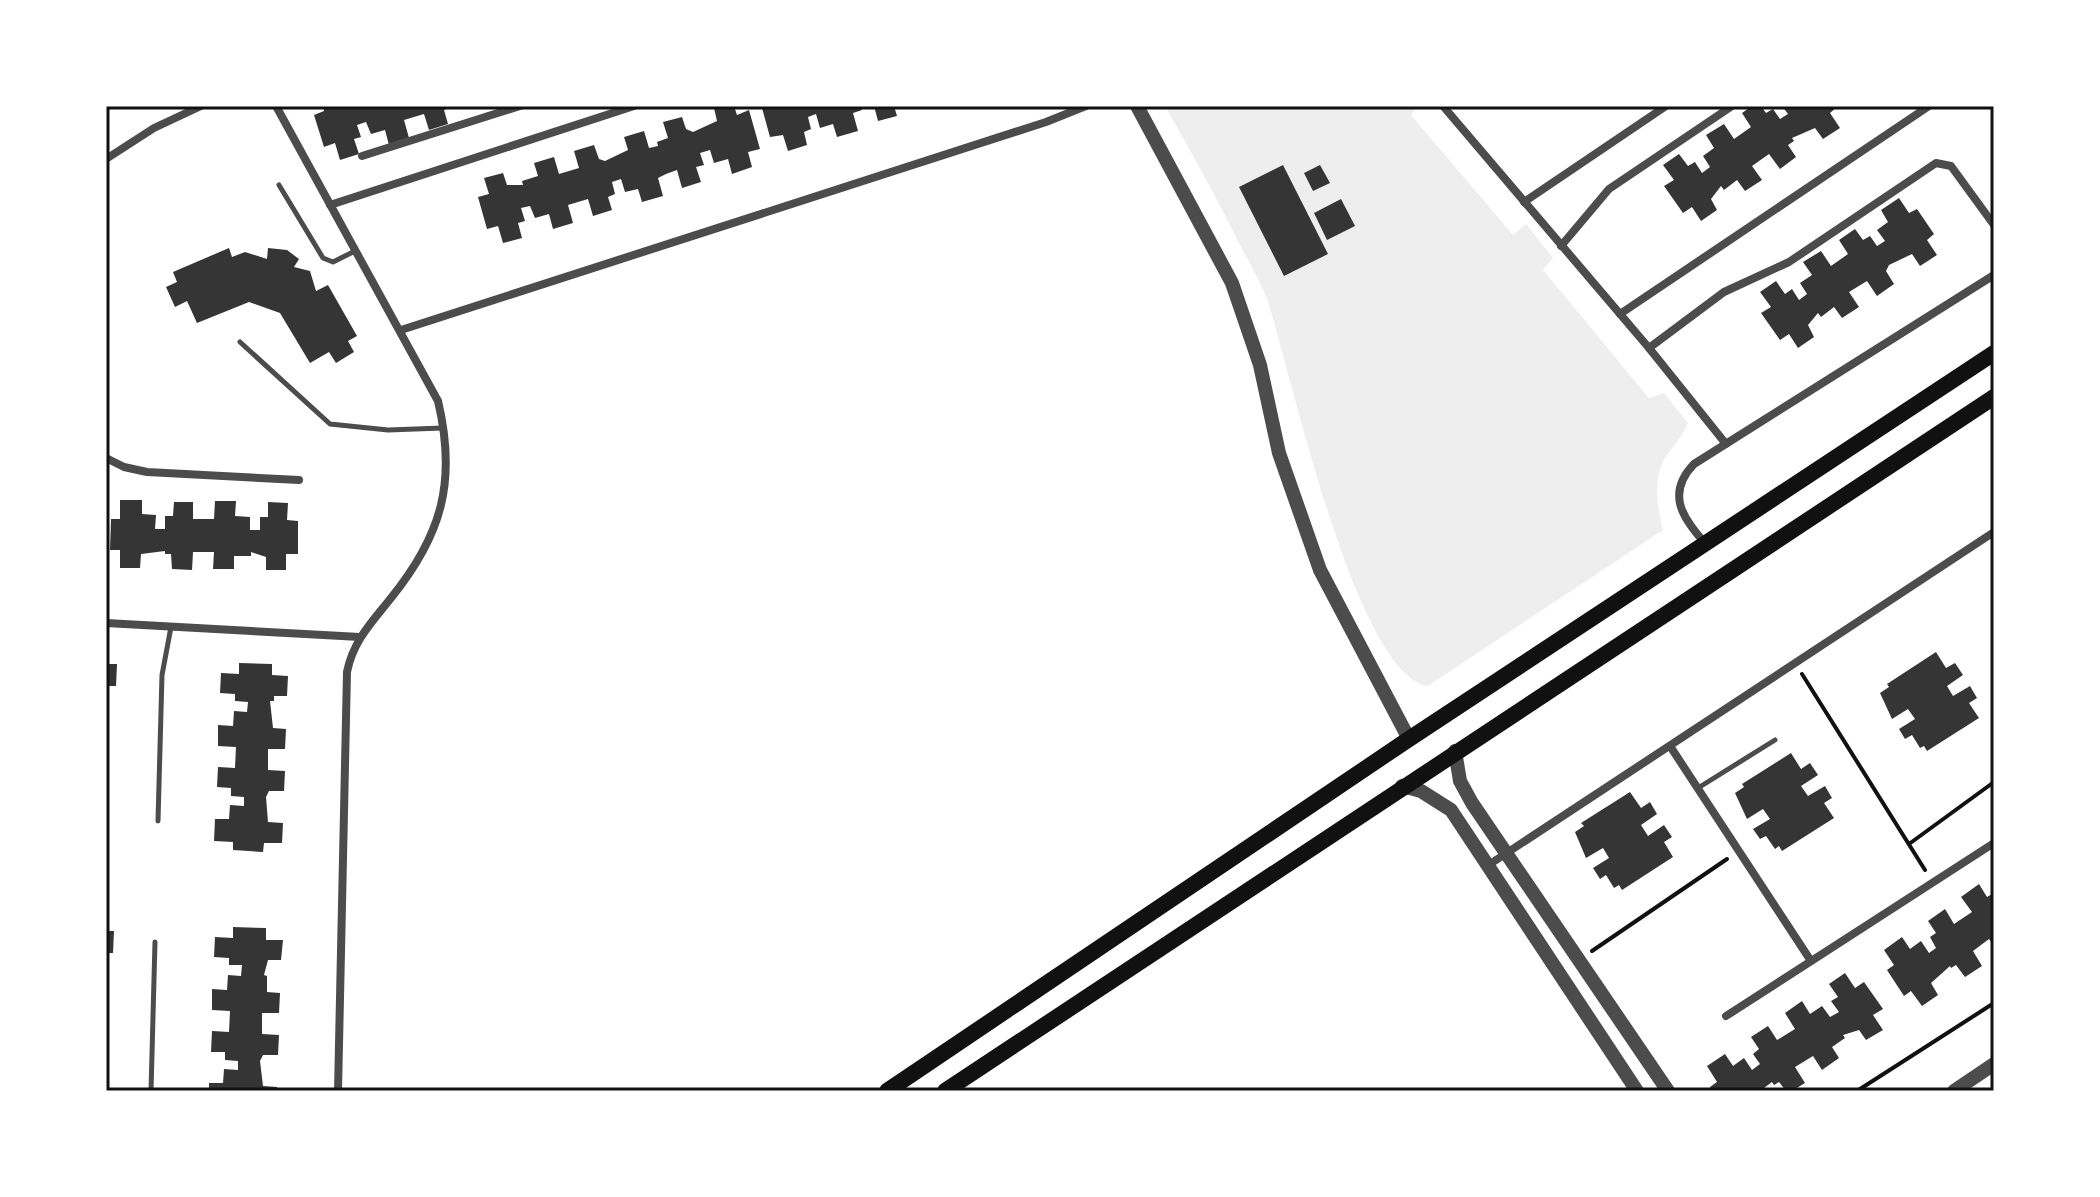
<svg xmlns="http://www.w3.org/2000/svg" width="2100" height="1197" viewBox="0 0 2100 1197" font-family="'Source Sans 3',sans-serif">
<rect width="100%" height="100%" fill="#fff"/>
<path fill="#eee" d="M1165 106H1418L1411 115 1513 235 1526 224 1553 258 1543 270 1649 398 1664 393 1688 423C1682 439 1667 451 1661 466 1654 484 1658 512 1663 530L1428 686C1355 675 1290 368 1267 299 1260 281 1249 262 1240 245 1217 198 1191 152 1165 106Z"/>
<g fill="#353535">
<polygon points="323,106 453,106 444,110 448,124 429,130 424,114 404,120 409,138 389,145 385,130 371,134 366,122 357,125 361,137 354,139 359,154 340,160 335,143 324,147 314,115 324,111"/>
<polygon points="734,106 737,115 749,110 760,149 748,152 752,167 732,174 728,159 714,163 710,150 700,153 704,165 696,167 701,182 682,188 677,170 666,174 658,178 663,196 642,202 638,189 625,192 621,179 612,182 615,194 608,197 612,210 593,216 588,199 568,205 573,223 553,229 549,214 535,218 530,206 521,208 525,221 518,223 522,238 503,243 498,226 487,229 478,197 489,194 484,178 503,173 507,185 523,185 522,181 538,176 534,163 554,157 559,174 579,168 574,151 594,145 599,159 605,161 628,150 624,137 644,131 649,148 658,146 657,142 668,138 663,122 682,117 686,129 693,132 717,121 714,108"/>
<polygon points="769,106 860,106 862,110 853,113 858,131 837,137 833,124 820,128 816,114 808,117 811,129 804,132 807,145 788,151 783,135 770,137 762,108"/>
<polygon points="874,106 894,106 897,116 878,121"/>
<polygon points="1752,106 1761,106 1766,113 1773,109 1780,119 1788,114 1782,106 1838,106 1830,113 1840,128 1823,139 1815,128 1792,138 1794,141 1788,145 1796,157 1780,169 1769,154 1752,166 1762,180 1745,191 1737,180 1724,190 1721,186 1711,199 1717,210 1701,221 1692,207 1683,213 1664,186 1674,180 1663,165 1679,154 1688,166 1695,162 1702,173 1710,167 1703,156 1714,148 1706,135 1724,124 1734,139 1751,127 1742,113"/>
<polygon points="1283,165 1328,254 1284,276 1239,187"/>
<polygon points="1320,165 1330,183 1313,191 1304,173"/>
<polygon points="1899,198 1909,213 1917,209 1934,234 1927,240 1937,255 1920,266 1912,254 1889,265 1886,271 1894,284 1877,296 1867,281 1849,292 1859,307 1842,318 1834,307 1821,317 1818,313 1808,325 1814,337 1798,348 1789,334 1780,340 1761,313 1771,307 1760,292 1776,281 1785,294 1792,289 1799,300 1807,294 1800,283 1812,275 1803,262 1821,251 1831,266 1848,254 1839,240 1855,229 1863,240 1870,236 1877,246 1885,241 1877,230 1888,222 1881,210"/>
<polygon points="1341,199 1355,226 1327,240 1314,213"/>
<polygon points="229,248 232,257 245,252 267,259 268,248 287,250 299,259 294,267 310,271 316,291 328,285 357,336 348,341 354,352 336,363 329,352 310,363 280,313 249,302 197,323 187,301 175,307 166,287 177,282 173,272"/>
<polygon points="120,500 142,500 142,514 156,515 155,529 165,529 165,516 173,516 174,502 193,502 193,519 214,519 215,501 236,501 235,516 250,517 250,530 260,530 260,517 268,517 268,502 288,503 287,520 298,521 298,554 286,554 286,570 266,570 266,557 251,552 251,556 234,556 234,569 213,569 214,552 193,552 192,570 172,569 171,554 165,554 165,551 141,554 140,568 120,568 120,550 110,550 111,519 120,519"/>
<polygon points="1936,652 1946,668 1955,663 1963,675 1947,686 1953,696 1970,686 1977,698 1969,703 1979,718 1927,751 1924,746 1920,748 1912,735 1905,739 1899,729 1915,719 1908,709 1892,719 1880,693 1889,687 1887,684"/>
<polygon points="239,663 272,664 272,675 288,676 287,696 274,696 274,701 270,701 273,728 286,729 285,749 268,749 268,770 285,771 284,791 269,791 266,797 268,822 283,823 282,843 264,843 263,852 233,850 233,842 214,841 215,819 229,819 230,805 244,806 244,797 231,796 231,788 217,787 218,767 235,768 236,747 218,746 218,725 233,726 234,711 247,712 248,702 235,701 235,694 220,693 221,673 239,674"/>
<polygon points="106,664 117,664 116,686 106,686"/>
<polygon points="1791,753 1801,769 1810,763 1818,775 1801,786 1808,796 1825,786 1832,798 1824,803 1834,818 1782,851 1779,846 1775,849 1766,836 1760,839 1753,829 1770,819 1763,809 1747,819 1735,793 1744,787 1742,784"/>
<polygon points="1630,792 1641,808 1650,802 1657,814 1641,825 1648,836 1664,825 1672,837 1664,842 1673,857 1622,890 1619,885 1614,888 1606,875 1600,879 1593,868 1609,858 1603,848 1586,858 1575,832 1584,826 1581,823"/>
<polygon points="1979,884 1987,897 1994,893 1994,946 1989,939 1973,951 1982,966 1965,977 1956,965 1951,968 1950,966 1931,983 1938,995 1922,1006 1911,991 1904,996 1887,970 1894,965 1884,950 1902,937 1910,949 1921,941 1929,953 1936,948 1930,937 1936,933 1928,921 1945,909 1954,924 1972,912 1961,897"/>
<polygon points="233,927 266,928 266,940 283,940 281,960 268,960 264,975 267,976 267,992 280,993 279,1013 262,1013 262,1034 279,1035 278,1055 263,1055 260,1061 263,1086 277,1087 277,1091 209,1091 209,1083 223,1083 224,1069 238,1070 238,1061 225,1060 225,1052 211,1052 212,1031 229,1032 230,1011 212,1010 212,989 227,990 228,975 241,976 242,965 229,965 229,958 214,957 215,937 233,938"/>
<polygon points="106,931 114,931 113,953 106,953"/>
<polygon points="1845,973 1855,988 1864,982 1883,1009 1873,1015 1883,1030 1866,1040 1859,1030 1843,1035 1845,1038 1832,1047 1839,1058 1822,1070 1813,1056 1795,1067 1805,1083 1792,1091 1786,1091 1779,1082 1774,1085 1772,1082 1764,1088 1766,1091 1712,1091 1710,1087 1717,1082 1707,1066 1725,1054 1733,1066 1744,1058 1752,1070 1760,1064 1753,1054 1759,1049 1751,1037 1768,1026 1777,1040 1795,1029 1785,1013 1802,1001 1810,1014 1822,1006 1830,1017 1839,1012 1831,1001 1838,997 1829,984"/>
</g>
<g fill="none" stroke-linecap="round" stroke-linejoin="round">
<g stroke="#111" stroke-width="4">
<polyline points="1802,674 1925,870"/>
<polyline points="1909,844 1994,782"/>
<polyline points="1592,951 1727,859"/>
<polyline points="1857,1091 1994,1003"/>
</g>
<g stroke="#4c4c4c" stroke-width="5">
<polyline points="279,185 323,258 333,262 355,251"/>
<polyline points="240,342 330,424 388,430 443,428"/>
<polyline points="1698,788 1775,740"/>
<polyline points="158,821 162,675 171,627"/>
<polyline points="151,1091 155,942"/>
</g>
<g stroke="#4c4c4c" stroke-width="8">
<path d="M276 106 438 401C457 481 442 535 391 598 372 622 353 641 347 672L338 1091"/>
<polyline points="1443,106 1649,348 1726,444"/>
<polyline points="362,156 520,106"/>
<polyline points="106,159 154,128 201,106"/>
<polyline points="1524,202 1666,106"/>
<polyline points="330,205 634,106"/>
<polyline points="1561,246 1609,189 1732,106"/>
<polyline points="1620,314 1929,106"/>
<polyline points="401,330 1046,122 1086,106"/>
<polyline points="1649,348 1724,292 1789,262 1936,163 1951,166 1994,225"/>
<polyline points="106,458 124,467 147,472 299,480"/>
<path d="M1705 543C1682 518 1666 493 1694 464L1994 275"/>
<polyline points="106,623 360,637"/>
<polyline points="1670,746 1811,961"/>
<polyline points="1487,866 1994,532"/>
<polyline points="1726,1016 1994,843"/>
</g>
<g stroke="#4c4c4c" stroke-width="14">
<polyline points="1137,106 1232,283 1260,365 1279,453 1320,570 1409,739"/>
<polyline points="1455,751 1460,781 1472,803 1668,1091"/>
<polyline points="1402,786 1421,791 1451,810 1637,1091"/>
<polyline points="1954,1091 1994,1064"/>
</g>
<g stroke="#111" stroke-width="16">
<polyline points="887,1091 1409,739 1994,353"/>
<polyline points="945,1091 1994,397"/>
</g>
</g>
<rect width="2100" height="1197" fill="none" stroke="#ffffff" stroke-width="216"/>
<rect x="108" y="108" width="1884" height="981" fill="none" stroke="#111" stroke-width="3"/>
</svg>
